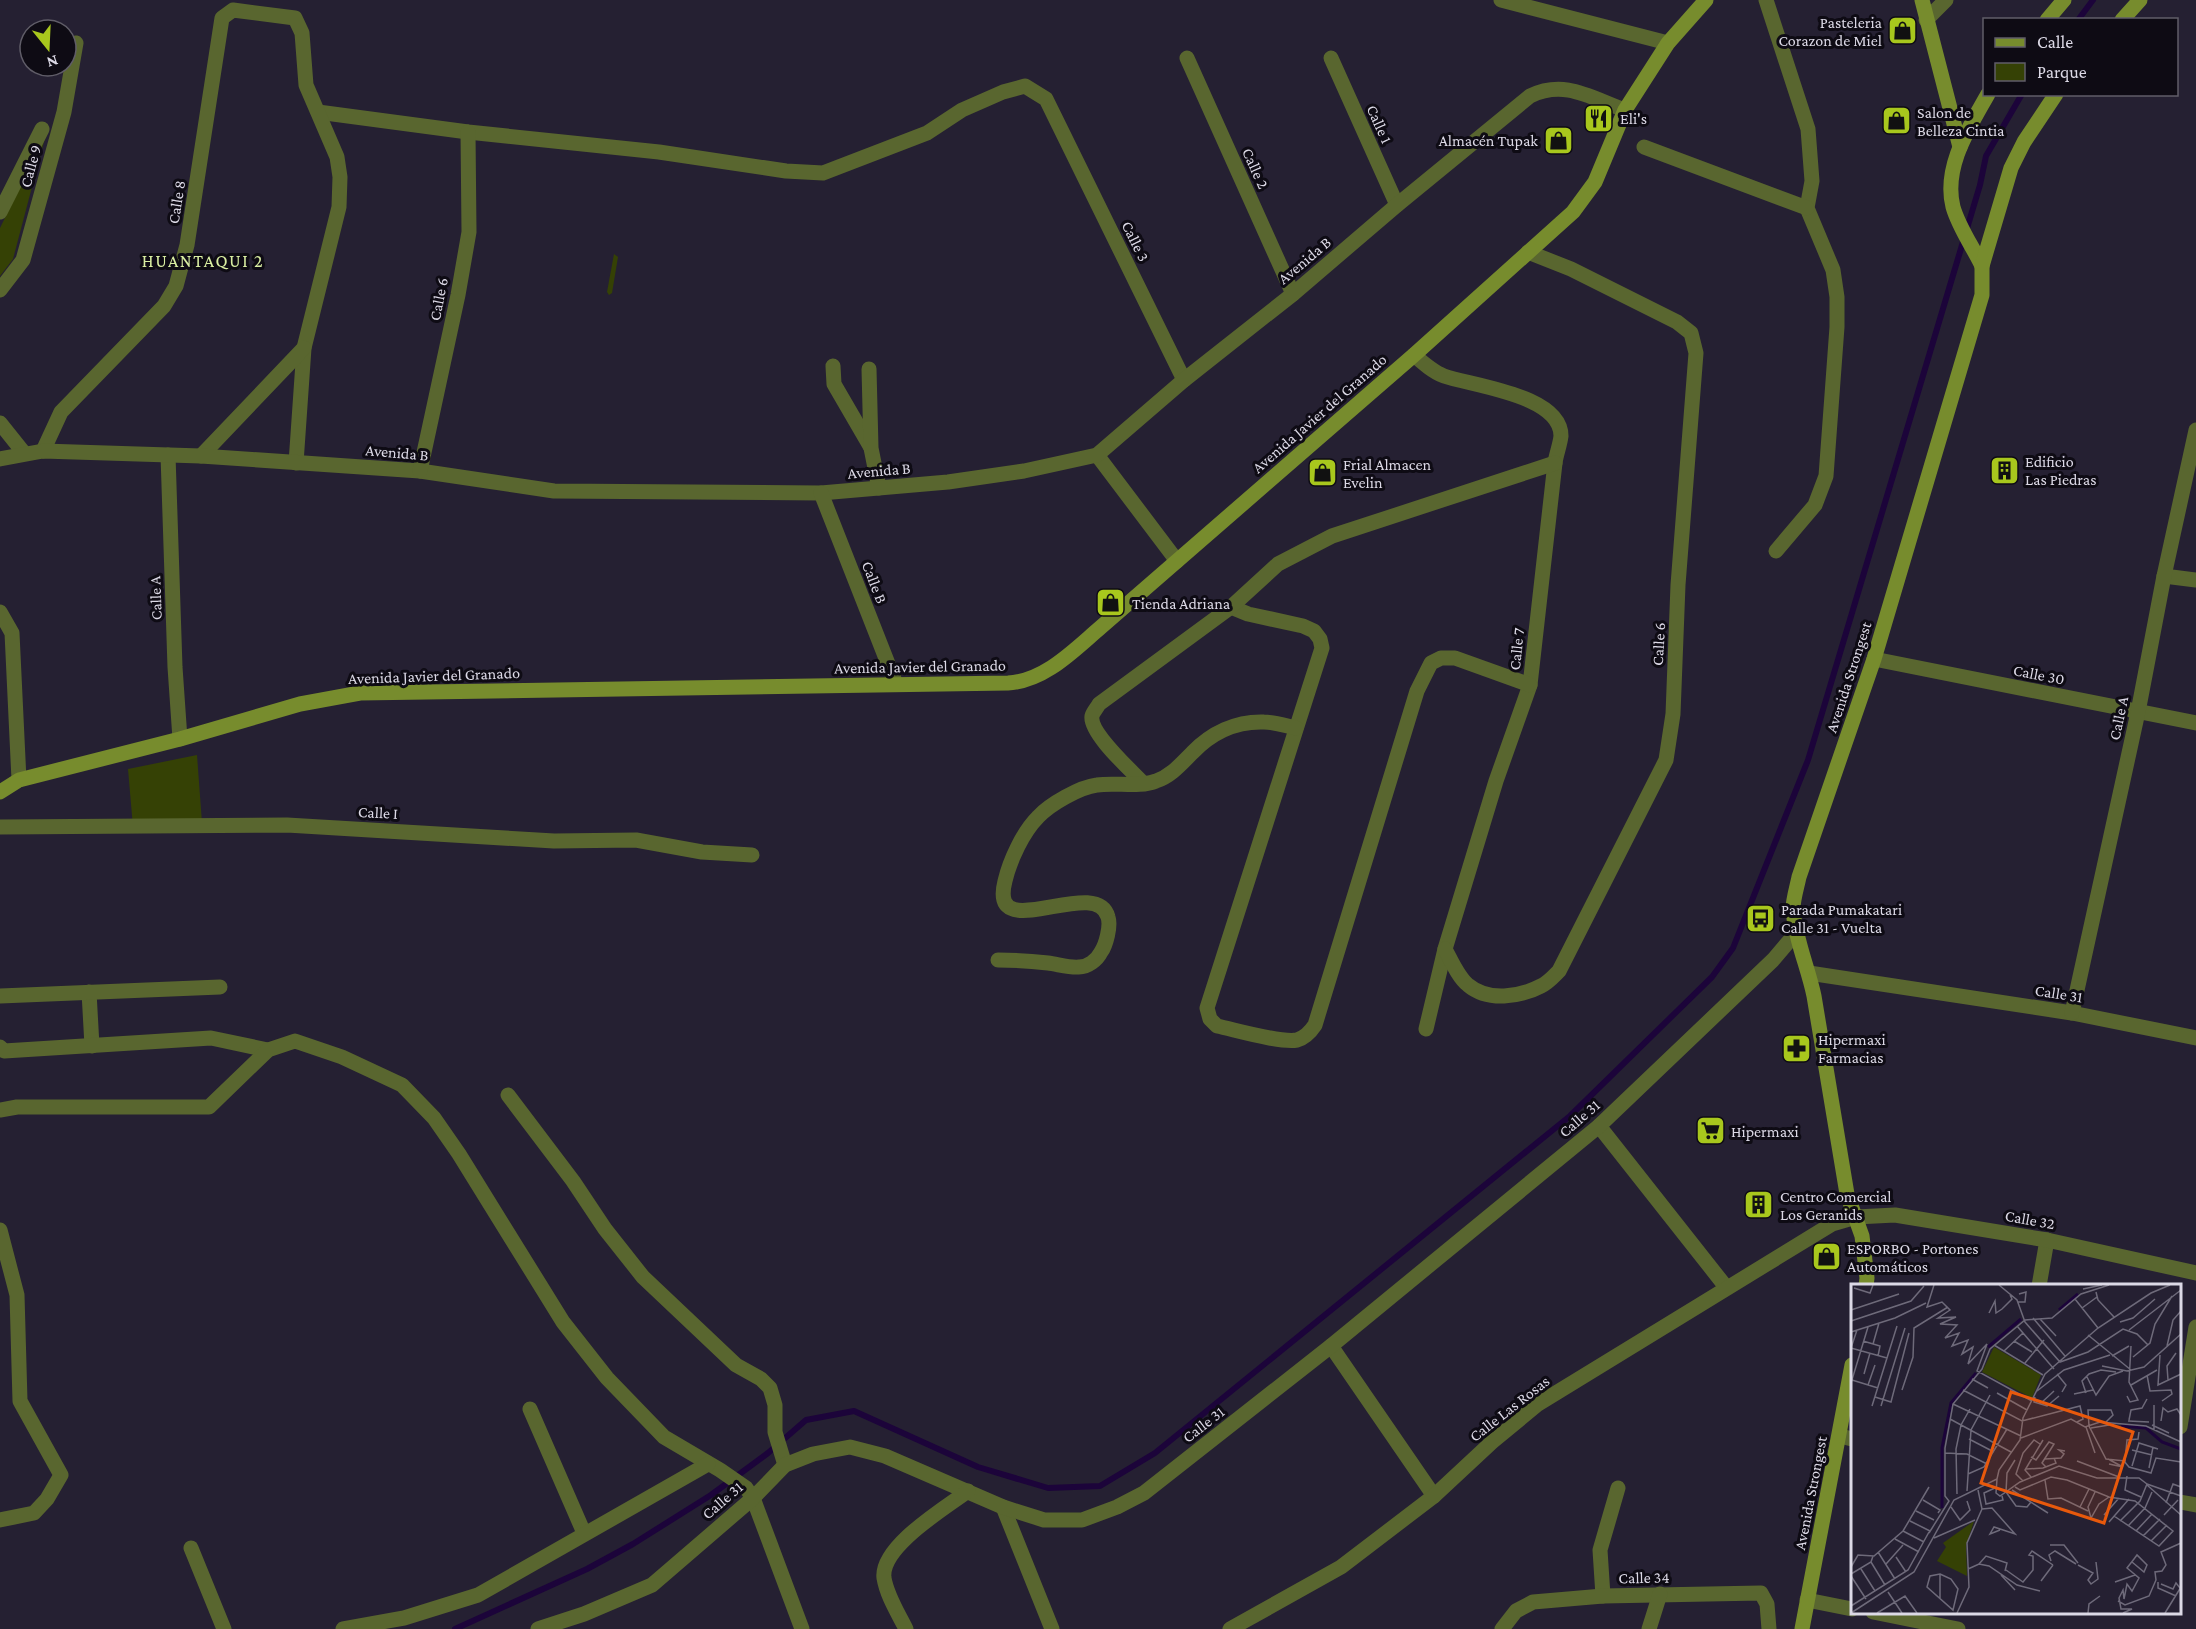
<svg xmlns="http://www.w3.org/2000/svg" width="2196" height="1629" viewBox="0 0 2196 1629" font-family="'Crimson Pro',serif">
<rect width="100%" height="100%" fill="#252032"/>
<g fill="#354105">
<polygon points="46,134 13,259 0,276 0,228"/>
<polygon points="614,254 618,257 612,293 609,295 607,292"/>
<polygon points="197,755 202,823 133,827 128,769"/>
</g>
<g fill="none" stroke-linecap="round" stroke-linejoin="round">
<g stroke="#1c043a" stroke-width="6">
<polyline points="2078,20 2093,0"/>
<polyline points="455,1629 587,1569 633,1544 711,1495 768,1453 806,1420 854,1411 978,1467 1048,1488 1100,1486 1155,1453 1570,1116 1712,977 1733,948 1808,760 1980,185 1986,156 2022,94"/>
</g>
<g stroke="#59662f" stroke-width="15">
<polyline points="1501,0 1668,43"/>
<polyline points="1766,0 1808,129 1812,181 1807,208 1833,270 1837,297 1837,327 1826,476 1815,505 1776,551"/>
<polyline points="1926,20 1946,0"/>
<polyline points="1187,58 1293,294"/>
<polyline points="1331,58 1397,205"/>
<polyline points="318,112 468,132 659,152 786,171 823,173 927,133 962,110 1003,92 1025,86 1046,99 1184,380"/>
<polyline points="1644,147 1807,208"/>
<polyline points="0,212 42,129"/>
<polyline points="0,290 23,260 64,112 76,43"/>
<path d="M1414 355C1423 363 1433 372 1444 376 1473 386 1561 395 1561 436 1560 445 1556 455 1555 463L1530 685 1496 781 1445 949 1426 1029"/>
<polyline points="833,366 834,384 870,446"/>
<polyline points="869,369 871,448 879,488"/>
<polyline points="0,423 24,453"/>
<polyline points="43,451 61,412 164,306 176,286 187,245 222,18 233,10 295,18 302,33 306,85 337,157 340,177 339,207 304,348 296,463"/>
<polyline points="168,455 175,667 180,739"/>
<polyline points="1097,455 1177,561"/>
<polyline points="201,456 304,348"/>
<path d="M0 459 43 451 201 456 420 471 554 491 821 493 948 482 1024 471 1097 455 1184 380 1293 294 1397 205 1530 96C1565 79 1591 98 1625 110"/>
<polyline points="420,471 458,295 469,232 468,132"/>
<polyline points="821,493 896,684"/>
<polyline points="2164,576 2196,580"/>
<path d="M1231 607 1248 614 1303 626 1314 631 1320 639 1322 648 1207 1008 1210 1019 1217 1026C1236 1030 1280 1043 1297 1040 1304 1038 1311 1031 1315 1025L1417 691 1431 663 1441 658H1455L1530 685"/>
<polyline points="0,612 12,633 19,780"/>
<polyline points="1874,659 2196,723"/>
<path d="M1143 783C1132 771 1089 733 1092 716 1093 712 1097 708 1099 704L1231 607 1278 564 1332 536 1555 463"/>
<polyline points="0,827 287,825 554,841 636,840 702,852 752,855"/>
<path d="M1445 949C1451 960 1458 977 1468 985 1488 1002 1520 997 1541 986 1548 983 1554 976 1559 971L1666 760 1673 714 1678 585 1696 353 1691 333 1677 322 1571 269 1528 252"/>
<path d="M998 960C1015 960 1031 961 1048 963 1057 964 1070 968 1079 967 1088 967 1097 960 1101 952 1106 945 1111 926 1108 917 1096 874 988 948 1005 881 1010 860 1023 832 1038 817 1050 804 1080 787 1097 785 1116 782 1139 788 1156 781 1171 776 1181 764 1192 753 1211 733 1236 721 1264 722 1275 722 1286 726 1296 728"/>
<polyline points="1809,973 2072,1013 2196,1038"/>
<polyline points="89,992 92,1046"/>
<polyline points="0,996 220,987"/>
<polyline points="2072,1013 2138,712 2164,576 2196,430"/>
<polyline points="0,1047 4,1051 211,1038 268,1050"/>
<polyline points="508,1095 573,1181 605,1229 643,1277 736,1365 761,1379 770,1388 775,1405 775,1432 785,1465"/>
<polyline points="0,1110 17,1107 209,1107 268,1050 295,1041 342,1057 402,1085 434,1118 459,1154 563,1322 607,1378 664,1437 720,1470 746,1488 753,1498 802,1629"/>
<polyline points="1599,1126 1726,1287"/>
<polyline points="0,1230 17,1295 20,1401 61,1475 47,1499 34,1513 0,1520"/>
<polyline points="2039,1286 2047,1240"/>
<polyline points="1331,1346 1434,1496"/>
<polyline points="530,1409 584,1533"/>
<polyline points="2180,1427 2196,1327"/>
<polyline points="1840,1436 1852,1439"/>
<polyline points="2180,1502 2196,1505"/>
<polyline points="1003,1507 1052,1629"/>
<polyline points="191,1548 224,1629"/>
<polyline points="1603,1596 1600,1550 1618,1488"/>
<polyline points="1807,1600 1852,1609"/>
<polyline points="1873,1612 1958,1629"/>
<polyline points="343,1629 404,1618 478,1595 708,1464"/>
<polyline points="538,1629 584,1614 652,1585 753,1498 785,1465 813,1454 850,1447 885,1456 1003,1507 1044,1520 1082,1520 1117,1507 1144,1493 1331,1346 1599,1126 1773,960 1796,933"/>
<path d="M906 1629C898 1613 887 1596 884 1578 880 1547 945 1508 968 1491"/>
<polyline points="1230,1629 1341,1567 1434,1496 1492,1442 1538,1404 1832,1224 1856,1217 1895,1215 2047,1240 2196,1273"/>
<polyline points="1502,1629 1516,1611 1533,1602 1603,1596 1761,1593 1767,1604 1769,1629"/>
<polyline points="1649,1629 1660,1594"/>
</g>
<g stroke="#778c2d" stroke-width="15">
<polyline points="1922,0 1960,147"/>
<polyline points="2047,20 2064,0"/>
<polyline points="2122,20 2140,0"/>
<path d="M1982 266C1973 247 1959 228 1953 207 1943 167 1969 128 1988 94"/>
<path d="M0 792 19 780 180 739 300 704 360 693 1008 683C1045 681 1074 650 1101 627L1414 355 1573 212 1595 182 1625 110 1668 43 1706 0"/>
<path d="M1866 1286 1867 1278 1862 1236 1847 1194 1814 996C1808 967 1795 939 1793 909 1793 899 1797 887 1799 877L1874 659 1982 295V266L2011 168 2024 142 2056 94"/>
<polyline points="1802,1629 1852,1365"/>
</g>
</g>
<defs>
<symbol id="shop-square" viewBox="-11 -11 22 22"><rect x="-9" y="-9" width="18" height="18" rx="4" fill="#a8c71d" stroke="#0e0b14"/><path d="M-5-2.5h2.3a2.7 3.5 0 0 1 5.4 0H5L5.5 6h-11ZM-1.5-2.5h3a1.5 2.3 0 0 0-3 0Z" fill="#111"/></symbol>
<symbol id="restaurant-square" viewBox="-11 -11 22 22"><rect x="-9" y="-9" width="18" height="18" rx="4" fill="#a8c71d" stroke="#0e0b14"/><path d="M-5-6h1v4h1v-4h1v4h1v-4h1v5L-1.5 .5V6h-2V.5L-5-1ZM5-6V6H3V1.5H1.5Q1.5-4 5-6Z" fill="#111"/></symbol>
<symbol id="building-square" viewBox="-11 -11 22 22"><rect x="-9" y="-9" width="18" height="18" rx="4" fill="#a8c71d" stroke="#0e0b14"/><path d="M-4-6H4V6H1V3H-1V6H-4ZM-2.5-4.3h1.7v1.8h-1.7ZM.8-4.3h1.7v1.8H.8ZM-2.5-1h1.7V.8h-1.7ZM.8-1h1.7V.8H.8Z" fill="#111"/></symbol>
<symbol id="bus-square" viewBox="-11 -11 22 22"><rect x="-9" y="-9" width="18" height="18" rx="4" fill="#a8c71d" stroke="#0e0b14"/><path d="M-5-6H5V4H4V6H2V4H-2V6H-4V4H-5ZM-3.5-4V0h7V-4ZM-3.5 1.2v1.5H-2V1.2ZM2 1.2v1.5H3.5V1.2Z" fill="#111"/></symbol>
<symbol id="pharmacy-square" viewBox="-11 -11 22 22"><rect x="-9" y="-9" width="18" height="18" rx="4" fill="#a8c71d" stroke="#0e0b14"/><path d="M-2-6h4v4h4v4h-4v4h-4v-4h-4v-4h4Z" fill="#111"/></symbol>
<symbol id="supermarket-square" viewBox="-11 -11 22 22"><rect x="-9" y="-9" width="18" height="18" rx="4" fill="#a8c71d" stroke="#0e0b14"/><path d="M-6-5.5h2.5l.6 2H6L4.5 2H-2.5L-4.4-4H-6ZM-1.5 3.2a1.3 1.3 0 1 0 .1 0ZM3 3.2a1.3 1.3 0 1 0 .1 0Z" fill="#111"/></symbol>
</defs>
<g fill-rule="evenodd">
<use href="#shop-square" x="1886" y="14" width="33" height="33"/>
<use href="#restaurant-square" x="1582" y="102" width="33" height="33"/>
<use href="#shop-square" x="1880" y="104" width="33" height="33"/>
<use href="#shop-square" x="1542" y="124" width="33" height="33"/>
<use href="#building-square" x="1988" y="454" width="33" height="33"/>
<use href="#shop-square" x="1306" y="456" width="33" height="33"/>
<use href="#shop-square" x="1094" y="586" width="33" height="33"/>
<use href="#bus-square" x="1744" y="902" width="33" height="33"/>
<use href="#pharmacy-square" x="1780" y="1032" width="33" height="33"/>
<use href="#supermarket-square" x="1694" y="1114" width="33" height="33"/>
<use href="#building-square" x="1742" y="1188" width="33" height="33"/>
<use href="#shop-square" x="1810" y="1240" width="33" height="33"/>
</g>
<g text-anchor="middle" stroke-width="6" stroke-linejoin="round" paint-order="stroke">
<g font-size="16" fill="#dcd9e6" stroke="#0e0b14" text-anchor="start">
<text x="1882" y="28" text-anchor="end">Pasteleria<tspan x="1882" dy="18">Corazon de Miel</tspan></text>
<text x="1917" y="118">Salon de<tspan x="1917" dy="18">Belleza Cintia</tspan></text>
<text x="1620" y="124">Eli's</text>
<text x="1538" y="146" text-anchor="end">Almacén Tupak</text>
<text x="2025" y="467">Edificio<tspan x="2025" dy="18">Las Piedras</tspan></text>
<text x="1343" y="470">Frial Almacen<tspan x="1343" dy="18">Evelin</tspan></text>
<text x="1132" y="609">Tienda Adriana</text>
<text x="1781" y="915">Parada Pumakatari<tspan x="1781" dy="18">Calle 31 - Vuelta</tspan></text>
<text x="1818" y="1045">Hipermaxi<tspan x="1818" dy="18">Farmacias</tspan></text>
<text x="1731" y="1137">Hipermaxi</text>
<text x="1780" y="1202">Centro Comercial<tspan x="1780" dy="18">Los Geranids</tspan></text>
<text x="1847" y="1254">ESPORBO - Portones<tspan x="1847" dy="18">Automáticos</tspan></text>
</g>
<g font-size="16" fill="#dcd9e6" stroke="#0e0b14">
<text transform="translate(1380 124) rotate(66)" y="6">Calle 1</text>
<text transform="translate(30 166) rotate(-75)" y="6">Calle 9</text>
<text transform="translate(1256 168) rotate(66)" y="6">Calle 2</text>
<text transform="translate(176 202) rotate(-81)" y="6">Calle 8</text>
<text transform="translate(1136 241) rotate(64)" y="6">Calle 3</text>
<text transform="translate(1304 260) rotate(-40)" y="6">Avenida B</text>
<text transform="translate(438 299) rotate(-79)" y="6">Calle 6</text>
<text transform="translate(1319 413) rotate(-41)" y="6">Avenida Javier del Granado</text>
<text transform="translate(397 452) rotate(5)" y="6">Avenida B</text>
<text transform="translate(879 470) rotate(-5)" y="6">Avenida B</text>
<text transform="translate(875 582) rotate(69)" y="6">Calle B</text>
<text transform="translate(155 598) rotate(-92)" y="6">Calle A</text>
<text transform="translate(1658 644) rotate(-87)" y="6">Calle 6</text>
<text transform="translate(1516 649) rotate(-84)" y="6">Calle 7</text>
<text transform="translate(920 666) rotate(-1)" y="6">Avenida Javier del Granado</text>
<text transform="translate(2039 674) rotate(11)" y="6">Calle 30</text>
<text transform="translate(434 675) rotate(-2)" y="6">Avenida Javier del Granado</text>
<text transform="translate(1848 677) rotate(-72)" y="6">Avenida Strongest</text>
<text transform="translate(2118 718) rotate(-78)" y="6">Calle A</text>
<text transform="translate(378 812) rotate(3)" y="6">Calle I</text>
<text transform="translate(2059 993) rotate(9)" y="6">Calle 31</text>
<text transform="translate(1579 1118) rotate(-41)" y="6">Calle 31</text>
<text transform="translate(2030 1219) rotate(10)" y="6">Calle 32</text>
<text transform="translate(1509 1408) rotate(-38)" y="6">Calle Las Rosas</text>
<text transform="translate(1203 1424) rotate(-38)" y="6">Calle 31</text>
<text transform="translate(1810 1493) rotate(-79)" y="6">Avenida Strongest</text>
<text transform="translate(722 1500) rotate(-41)" y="6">Calle 31</text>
<text transform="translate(1644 1577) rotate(-1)" y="6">Calle 34</text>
</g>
<g font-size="18" letter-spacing="1.5" fill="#d9eea2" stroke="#0e0b14">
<text x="203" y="267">HUANTAQUI 2</text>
</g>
</g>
<g transform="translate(1851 1284)">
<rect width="330" height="330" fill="#252032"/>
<path d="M143 63 190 91 181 114 131 88ZM123 237 115 262 116 292 86 277 95 263 92 259Z" fill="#354105"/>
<path fill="none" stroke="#1c043a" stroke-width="3" d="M208 26 227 10M137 63 170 35M270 142 295 144 311 158 330 165M91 224V164L100 119 125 89"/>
<path fill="none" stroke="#6e6a7a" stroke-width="1.5" d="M83 1 76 23 91 18 99 26 87 34 105 33 89 40 106 41 94 54 108 49 101 62 117 56 111 70 122 63 117 80 136 60 126 87 181 117M148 1 166 16 174 38 209 78 237 68 272 45 286 50 297 61M3 4 19 9 22 1M232 5 251 1M245 8 247 16 263 33M224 15 247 44M167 18H174L175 8 168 10M231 24 246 13M0 26 48 10M138 29 144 17 145 29 151 25 161 15 159 11M182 34 214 72M189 35 205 52M0 37 60 17 73 2M269 38 282 34 304 15M166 42 203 85M278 46 330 6M0 48 44 34 75 19M237 51 280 86M12 57 29 62 27 72M163 57 181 68M22 60 28 39M143 61 192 91M316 62 322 36 330 27M0 64 36 74M0 64 6 46M153 67 172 49M309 71 307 101 330 90M261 72 278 62M282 73 299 59 304 40 321 12M174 79 193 56M251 82 276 87 293 83 330 50M13 90 19 69M206 90 215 101 211 108M296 91 299 107 320 106 321 110 311 117M236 93 245 111 258 92 272 87M121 95 137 104M1 96 27 104M317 96 316 82 325 69M0 99 17 43M17 101 24 81M280 101 306 86M51 106 62 73 63 44 97 23M112 106 171 137 229 122 232 135 226 138M186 107 213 86 259 71M146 109 176 126M235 109 231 97 238 90 250 86 265 88M223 110 242 106M276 112 279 118 287 116 278 98 280 62M24 113 40 118 58 49M184 113 183 118 196 122 208 112M102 120 170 152M189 120 203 107M21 122 46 42M30 122 54 44M99 135 160 168M278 136 280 126 291 124 296 115M277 137 298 138M310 137 312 124 317 128 326 125 330 131M255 138 262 131 260 126H237L238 142 255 175 274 177 276 156 287 155 288 148M301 141 318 149M235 143 244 169M240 144 258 141M303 147V121M170 154 220 135 234 143 249 138 295 142 330 158M118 155 143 168M281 166 301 171M94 169 116 170 136 180M180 173 185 176 198 158 203 160 191 179 195 183M194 175 210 174 213 170 208 166 214 167M257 175 272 183 258 180M164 176 156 189 155 208 165 222 176 223 180 218M226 177 268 193M273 177 278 183 300 189 305 174 330 178M281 182 288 159 307 165M298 184 302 163M175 185 192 184 205 179 203 174M117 190 133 183 156 145M276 192 274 206 290 213M180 193 174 186 192 156M146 195 145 209 149 212 169 198 208 182 246 194H288L296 200M194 196 197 215 210 214 237 227M172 197 165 190 172 169 183 156 189 160M296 200 330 212M296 201 330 231M146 203 133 209 135 220 152 216 151 212M164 203 169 206 200 193 216 196 258 213 284 217 322 247 308 262 263 232M161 206 197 229M116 207 120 146 139 111M244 208 237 223 240 234 248 220 258 213M106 210 105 165 110 141 119 125M72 216 89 226 87 229M315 219 322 200 330 203M100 223 109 236 119 226 116 217M229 223 238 205M131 225 141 224 164 250 143 243 139 250 149 246M65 227 83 236M253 231 268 214M313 231 327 216M59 237 79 247M269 237 289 217 296 200M258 238 278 215M277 242 294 224 301 208M52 247 73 258M285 247 301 230M78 249 98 217 94 212V164L102 120 131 85 139 65 174 36 201 34 230 10 258 1M292 252 309 235M83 254 124 236M44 255 68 268M300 257 316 241M199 261H213L227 279M27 268 44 295M45 273 55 288M200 277 198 271 204 267 225 280M20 278 34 301M35 280 52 261M128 280 135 272 156 279 154 287M227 281 242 289 237 296 240 300 247 295 245 278M0 283 7 271 23 272 52 247 78 203M10 285 24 307M117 285 128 280 138 282 166 301 189 307M155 286 172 298 182 286V272L178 271 181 267 202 281M0 290 20 278 22 272M89 290 100 295 107 305 102 326 76 303 79 292ZM89 290V314M150 291 164 306M0 292 15 315M190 297 202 281M264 298 284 291M307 298V304L325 312M310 300 322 305 325 299 329 304M37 308 51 329M267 317 274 321 298 312 305 296 304 288 311 287 315 281 310 268 330 259M0 322 57 286 78 248M0 329 63 288 103 216 146 195 148 186 169 156 172 134 194 90 247 44 300 9 319 1M26 329 54 312 66 329M106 329 118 303 116 259 131 225 127 206M237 329 238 320 249 312M272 329 281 325H270L268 314 272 306 273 315 276 300 281 307 288 294 276 284 283 275 286 271 296 281 293 288 281 278M314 329 330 303"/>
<path fill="#e8590c" fill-opacity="0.15" stroke="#e8590c" stroke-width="3" d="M160 108 282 148 253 239 130 199Z"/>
<rect width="330" height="330" fill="none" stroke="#dcd9e6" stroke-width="3"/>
</g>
<rect x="1983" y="18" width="195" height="78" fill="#0e0b14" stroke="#605d68" stroke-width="1.5"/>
<rect x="1995" y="38" width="30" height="9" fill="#778c2d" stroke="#605d68" stroke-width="1.5"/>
<text x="2037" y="48" font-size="18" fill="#dcd9e6">Calle</text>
<rect x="1995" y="63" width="30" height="18" fill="#354105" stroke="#605d68" stroke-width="1.5"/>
<text x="2037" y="78" font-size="18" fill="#dcd9e6">Parque</text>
<g transform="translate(48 48) rotate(162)"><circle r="28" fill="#0e0b14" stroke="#605d68" stroke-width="1.5"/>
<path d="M0-4.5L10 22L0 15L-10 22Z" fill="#a8c71d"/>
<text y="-9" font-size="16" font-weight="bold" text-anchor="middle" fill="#dcd9e6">N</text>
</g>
</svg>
